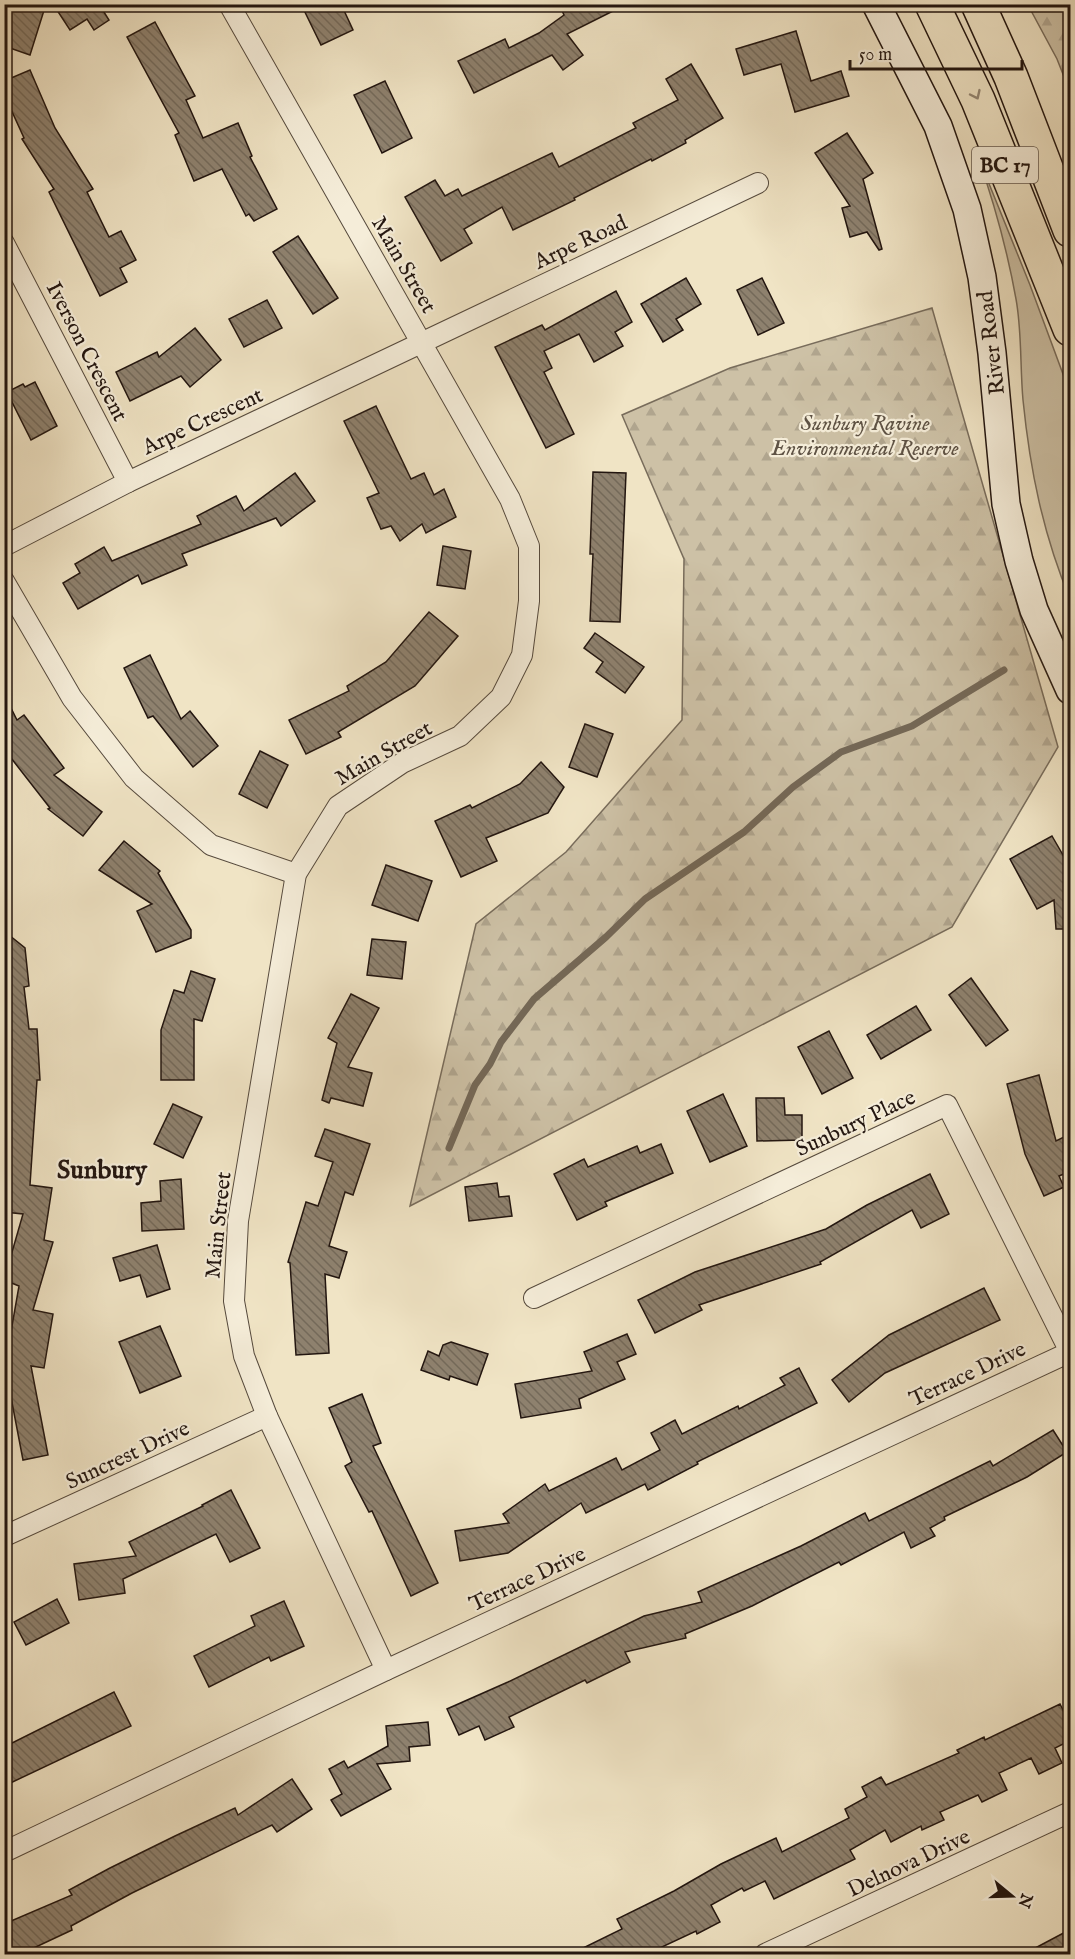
<svg xmlns="http://www.w3.org/2000/svg" width="1075" height="1959" viewBox="0 0 1075 1959" font-family="'IM FELL English',serif">
<defs>
<pattern id="forest-firs" width="22" height="20" patternUnits="userSpaceOnUse" patternTransform="scale(1.5)"><rect width="22" height="20" fill="#cdc1a6"/><path d="M5 1l3.5 6h-7zM16 11l3.5 6h-7z" fill="#b0a58e"/></pattern>
<pattern id="building-back-hatch" width="6" height="6" patternUnits="userSpaceOnUse" patternTransform="scale(1.5)"><rect width="6" height="6" fill="#8e816e"/><path d="M-1 5l2 2M0 0l6 6M5-1l2 2" fill="none" stroke="#746959"/></pattern>
</defs>
<rect width="100%" height="100%" fill="#f0e4c5"/>
<filter id="stains"><feTurbulence type="fractalNoise" baseFrequency=".00333" numOctaves="4"/><feColorMatrix values="0 0 0 0 .2 0 0 0 0 .09 0 0 0 0 .02 0 0 0 .5 -.17"/></filter>
<radialGradient id="worn" r=".72"><stop offset=".6" stop-color="#630" stop-opacity="0"/><stop offset="1" stop-color="#630" stop-opacity=".3"/></radialGradient>
<path fill="#cdc1a6" stroke="#786c5b" stroke-width="1.5" d="M977 154 1030 285 1070 393V599C1043 534 1030 470 1023 400 1020 367 1022 332 1016 299 1007 249 994 202 977 154Z"/>
<g fill="url(#forest-firs)" stroke="#786c5b" stroke-width="1.5">
<polygon points="1028,5 1070,5 1070,92 1057,59"/>
<polygon points="932,308 1058,747 952,927 410,1206 476,924 566,852 682,720 684,559 622,415 730,368"/>
</g>
<g fill="none" stroke-linecap="round" stroke-linejoin="round">
<polyline stroke="#746857" stroke-width="7" points="449,1148 475,1085 490,1064 501,1042 534,999 606,937 645,899 744,832 793,787 841,752 912,726 1004,670"/>
</g>
<g fill="url(#building-back-hatch)" stroke="#231610" stroke-width="1.5">
<polygon points="11,4 46,4 30,55 4,46 4,25"/>
<polygon points="53,4 109,4 102,9 109,20 94,30 87,19 70,30"/>
<polygon points="301,4 341,4 353,30 321,45"/>
<polygon points="559,4 627,4 567,34 583,55 563,70 552,55 474,93 458,61 505,39 509,48 539,33 564,15"/>
<polygon points="155,22 195,96 186,100 203,138 238,123 252,156 250,157 277,209 254,221 249,214 246,216 222,169 194,181 175,135 179,133 127,37"/>
<polygon points="796,31 811,81 841,71 849,96 795,112 781,64 744,75 736,49"/>
<polygon points="691,64 723,118 685,140 686,143 652,161 651,159 574,198 575,200 513,230 502,207 464,229 472,243 441,261 405,197 435,180 445,196 458,189 462,196 552,153 559,167 636,128 633,123 678,100 666,79"/>
<polygon points="30,70 55,128 93,189 87,192 109,237 121,231 136,260 120,268 127,282 100,296 49,192 54,189 22,139 24,138 4,94 4,81"/>
<polygon points="385,81 412,138 382,153 354,95"/>
<polygon points="847,133 873,173 863,179 882,249 879,250 867,232 850,237 842,208 850,206 815,153"/>
<polygon points="298,236 338,298 313,314 273,252"/>
<polygon points="686,278 701,304 676,319 683,330 663,342 641,304"/>
<polygon points="762,278 784,323 758,335 737,290"/>
<polygon points="616,291 632,322 615,332 623,346 594,362 579,334 544,351 552,368 544,372 574,434 546,448 495,347 542,325 545,330"/>
<polygon points="267,300 282,328 244,347 229,319"/>
<polygon points="195,328 221,360 190,387 181,376 130,401 116,372 157,352 159,357"/>
<polygon points="35,382 57,426 31,440 7,392 23,384 25,387"/>
<polygon points="376,406 411,479 424,473 434,495 444,489 456,517 426,533 422,524 400,541 391,526 381,529 367,498 379,493 344,421"/>
<polygon points="593,472 626,473 620,622 590,621 593,554 590,554"/>
<polygon points="295,473 315,501 281,526 276,518 182,554 187,565 142,584 138,575 78,609 63,583 80,573 75,564 104,547 112,561 201,524 197,516 236,496 244,511"/>
<polygon points="443,546 471,551 465,589 437,585"/>
<polygon points="429,612 458,636 415,686 338,732 341,737 306,754 289,720 349,691 347,686 386,662"/>
<polygon points="595,633 644,667 625,693 596,672 603,662 584,648"/>
<polygon points="150,655 181,719 190,711 218,746 193,767 153,716 148,718 124,668"/>
<polygon points="4,694 17,720 24,715 64,768 54,775 102,812 83,836 48,809 50,808 4,749"/>
<polygon points="585,724 613,734 597,777 569,767"/>
<polygon points="260,751 288,765 267,808 239,794"/>
<polygon points="541,762 564,787 548,813 486,838 497,861 461,877 435,821 470,805 472,808 520,784"/>
<polygon points="1052,836 1071,869 1071,929 1056,929 1054,900 1037,909 1010,859"/>
<polygon points="124,841 160,871 158,873 191,930 191,938 156,952 137,911 152,904 99,870"/>
<polygon points="386,865 432,881 418,921 372,905"/>
<polygon points="4,931 25,948 29,986 24,987 29,1029 37,1029 40,1080 37,1080 30,1185 52,1188 44,1240 53,1242 33,1310 53,1314 44,1368 31,1366 48,1455 23,1460 5,1366 19,1286 4,1280 23,1214 4,1212 4,1193 10,1153 4,1152 4,1106 7,1107 4,1064"/>
<polygon points="372,939 406,942 402,979 367,975"/>
<polygon points="191,971 215,979 202,1021 194,1019 194,1080 161,1080 161,1030 174,990 184,993"/>
<polygon points="971,978 1008,1030 986,1046 949,995"/>
<polygon points="351,994 379,1008 348,1067 372,1073 363,1106 331,1098 329,1103 322,1100 337,1043 328,1038"/>
<polygon points="916,1006 931,1030 881,1059 867,1035"/>
<polygon points="829,1031 853,1078 822,1094 798,1047"/>
<polygon points="1039,1075 1056,1141 1066,1136 1071,1147 1071,1171 1059,1176 1064,1187 1044,1196 1025,1154 1007,1084"/>
<polygon points="723,1094 747,1146 710,1162 687,1111"/>
<polygon points="756,1098 784,1098 785,1115 802,1115 802,1140 757,1141"/>
<polygon points="173,1104 202,1117 183,1158 154,1144"/>
<polygon points="325,1129 370,1144 353,1195 345,1192 329,1246 347,1252 339,1278 325,1274 329,1353 296,1355 290,1263 288,1262 306,1202 318,1206 333,1162 315,1156"/>
<polygon points="661,1144 673,1173 605,1202 607,1206 577,1220 554,1174 584,1159 588,1167 637,1146 640,1153"/>
<polygon points="930,1174 949,1214 921,1228 912,1210 820,1262 821,1264 699,1305 702,1310 655,1333 638,1300 695,1272 826,1229 867,1205"/>
<polygon points="181,1179 184,1229 142,1231 141,1203 161,1201 160,1181"/>
<polygon points="497,1183 499,1197 509,1196 512,1216 469,1221 465,1187"/>
<polygon points="157,1245 170,1289 147,1297 140,1275 120,1281 113,1258"/>
<polygon points="984,1288 1000,1320 885,1373 849,1402 832,1380 889,1335"/>
<polygon points="160,1326 181,1376 140,1393 119,1342"/>
<polygon points="627,1334 636,1354 617,1362 625,1379 579,1399 581,1408 521,1418 515,1384 592,1371 584,1352"/>
<polygon points="451,1342 488,1354 477,1385 450,1376 449,1380 421,1370 428,1351 439,1356 443,1345"/>
<polygon points="799,1368 817,1403 697,1462 698,1464 648,1490 645,1484 586,1513 581,1503 508,1553 460,1561 455,1531 509,1523 503,1514 545,1484 549,1491 616,1458 622,1470 660,1450 651,1433 675,1420 682,1434 738,1406 739,1409 785,1385 780,1378"/>
<polygon points="362,1394 381,1443 373,1446 438,1583 411,1596 372,1511 369,1512 345,1466 352,1462 329,1408"/>
<polygon points="1053,1430 1067,1452 1027,1477 944,1517 945,1520 930,1528 935,1536 911,1548 904,1532 841,1565 839,1562 752,1606 685,1634 686,1638 625,1652 630,1662 587,1683 585,1680 509,1717 514,1727 485,1740 479,1726 459,1735 447,1709 508,1682 644,1616 702,1602 698,1592 801,1546 865,1513 869,1521 990,1461 993,1466"/>
<polygon points="231,1490 260,1548 230,1562 216,1534 123,1579 125,1593 79,1600 74,1564 136,1556 129,1542 203,1506 202,1505"/>
<polygon points="57,1599 69,1623 26,1645 14,1622"/>
<polygon points="284,1601 304,1646 271,1661 269,1657 209,1687 194,1656 255,1626 251,1616"/>
<polygon points="114,1692 131,1726 4,1786 4,1747"/>
<polygon points="1060,1704 1071,1726 1071,1740 1055,1748 1062,1763 1039,1774 1031,1758 999,1773 1007,1790 982,1802 978,1795 940,1812 944,1820 922,1830 921,1826 891,1842 885,1830 850,1850 855,1859 774,1899 765,1881 744,1891 742,1888 711,1905 720,1922 697,1934 696,1931 647,1954 571,1954 622,1929 617,1919 674,1891 721,1864 776,1838 782,1852 849,1818 845,1809 867,1797 862,1787 881,1777 886,1785 959,1753 957,1750 984,1737 985,1740"/>
<polygon points="428,1722 430,1745 409,1747 410,1761 377,1764 391,1789 341,1816 331,1800 342,1794 329,1769 344,1761 348,1768 388,1746 386,1726"/>
<polygon points="292,1779 312,1809 277,1832 272,1825 132,1893 71,1926 72,1930 21,1954 4,1954 4,1924 72,1895 69,1890 110,1868 175,1836 235,1808 238,1815"/>
<polygon points="1071,1929 1071,1954 1024,1954"/>
</g>
<g fill="none" stroke-linecap="round" stroke-linejoin="round">
<defs>
<g id="street">
<polyline points="229,4 510,499 529,546 529,601 522,655 501,697 460,736 402,763 338,806 296,874 238,1221 234,1301 244,1356 267,1416 386,1670"/>
<polyline points="4,243 128,482"/>
<polyline points="4,546 128,482 758,183"/>
<polyline points="4,581 72,698 134,778 211,845 296,874"/>
<polyline points="534,1298 947,1105 1070,1352"/>
<polyline points="4,1530 7,1535 267,1416"/>
<polyline points="4,1852 386,1670 1070,1352"/>
<polyline points="765,1954 1070,1812"/>
</g>
<polyline id="secondary" points="876,4 938,126 967,209 982,277 992,353 1006,504 1019,561 1034,610 1070,690"/>
<g id="highway">
<polyline points="932,4 978,100 1070,329"/>
<polyline points="978,4 1011,77 1070,230"/>
</g>
</defs>
<use href="#street" stroke="#564a3d" stroke-width="22"/>
<use href="#secondary" stroke="#231610" stroke-width="30"/>
<use href="#highway" stroke="#231610" stroke-width="36"/>
<use href="#street" stroke="#f5edd9" stroke-width="20"/>
<use href="#secondary" stroke="#f5edd9" stroke-width="27"/>
<use href="#highway" stroke="#f0e4c5" stroke-width="33"/>
</g>
<defs><path id="oneway-chevron" d="M-2-3.5L2.5 0L-2 3.5" fill="none" stroke-width="1.6" stroke-linecap="round" stroke-linejoin="round" transform="scale(1.5)"/></defs>
<use stroke="#948774" href="#oneway-chevron" transform="translate(976 95) rotate(65)"/>
<g text-anchor="middle" stroke-width="4.5" stroke-linejoin="round" paint-order="stroke">
<rect fill="#f5edd9" stroke="#62564c" stroke-width="1.5" x="972" y="147" width="66" height="36" rx="4.5"/>
<g font-size="21" font-weight="bold" fill="#231610">
<text x="1005" y="172">BC 17</text>
</g>
<g font-size="22" fill="#231610" stroke="#f5edd9">
<text transform="translate(580 241) rotate(-25)" y="8">Arpe Road</text>
<text transform="translate(405 264) rotate(60)" y="8">Main Street</text>
<text transform="translate(990 343) rotate(-97)" y="8">River Road</text>
<text transform="translate(88 351) rotate(63)" y="8">Iverson Crescent</text>
<text transform="translate(202 420) rotate(-25)" y="8">Arpe Crescent</text>
<text transform="translate(383 752) rotate(-30)" y="8">Main Street</text>
<text transform="translate(855 1122) rotate(-25)" y="8">Sunbury Place</text>
<text transform="translate(217 1225) rotate(-84)" y="8">Main Street</text>
<text transform="translate(967 1373) rotate(-25)" y="8">Terrace Drive</text>
<text transform="translate(127 1454) rotate(-25)" y="8">Suncrest Drive</text>
<text transform="translate(527 1578) rotate(-25)" y="8">Terrace Drive</text>
<text transform="translate(908 1862) rotate(-25)" y="8">Delnova Drive</text>
</g>
<g font-size="22" font-style="italic" fill="#5e5244" stroke="#f5edd9">
<text x="865" y="430">Sunbury Ravine<tspan x="865" dy="25">Environmental Reserve</tspan></text>
</g>
<g font-size="26" font-weight="bold" fill="#231610" stroke="#f5edd9">
<text x="102" y="1178">Sunbury</text>
</g>
</g>
<rect width="1075" height="1959" fill="none" stroke="#f0e4c5" stroke-width="24"/>
<rect x="6" y="6" width="1063" height="1947" fill="none" stroke="#231610" stroke-width="3"/>
<rect x="12" y="12" width="1051" height="1935" fill="none" stroke="#231610" stroke-width="1.5"/>
<g transform="translate(1012 1896) rotate(109)" stroke="#f5edd9" stroke-width="4.5" paint-order="stroke">
<path d="M0-4.5L10 22L0 15L-10 22Z" fill="#231610"/>
<text y="-9" font-size="16" font-weight="bold" text-anchor="middle" fill="#231610">N</text>
</g>
<path d="M850 60v9h172v-9" fill="none" stroke="#231610" stroke-width="3"/>
<text x="859" y="60" font-size="18" fill="#231610" stroke="#f5edd9" stroke-width="4.5" paint-order="stroke">50 m</text>
<rect width="100%" height="100%" filter="url(#stains)"/>
<rect width="100%" height="100%" fill="url(#worn)"/>
</svg>
